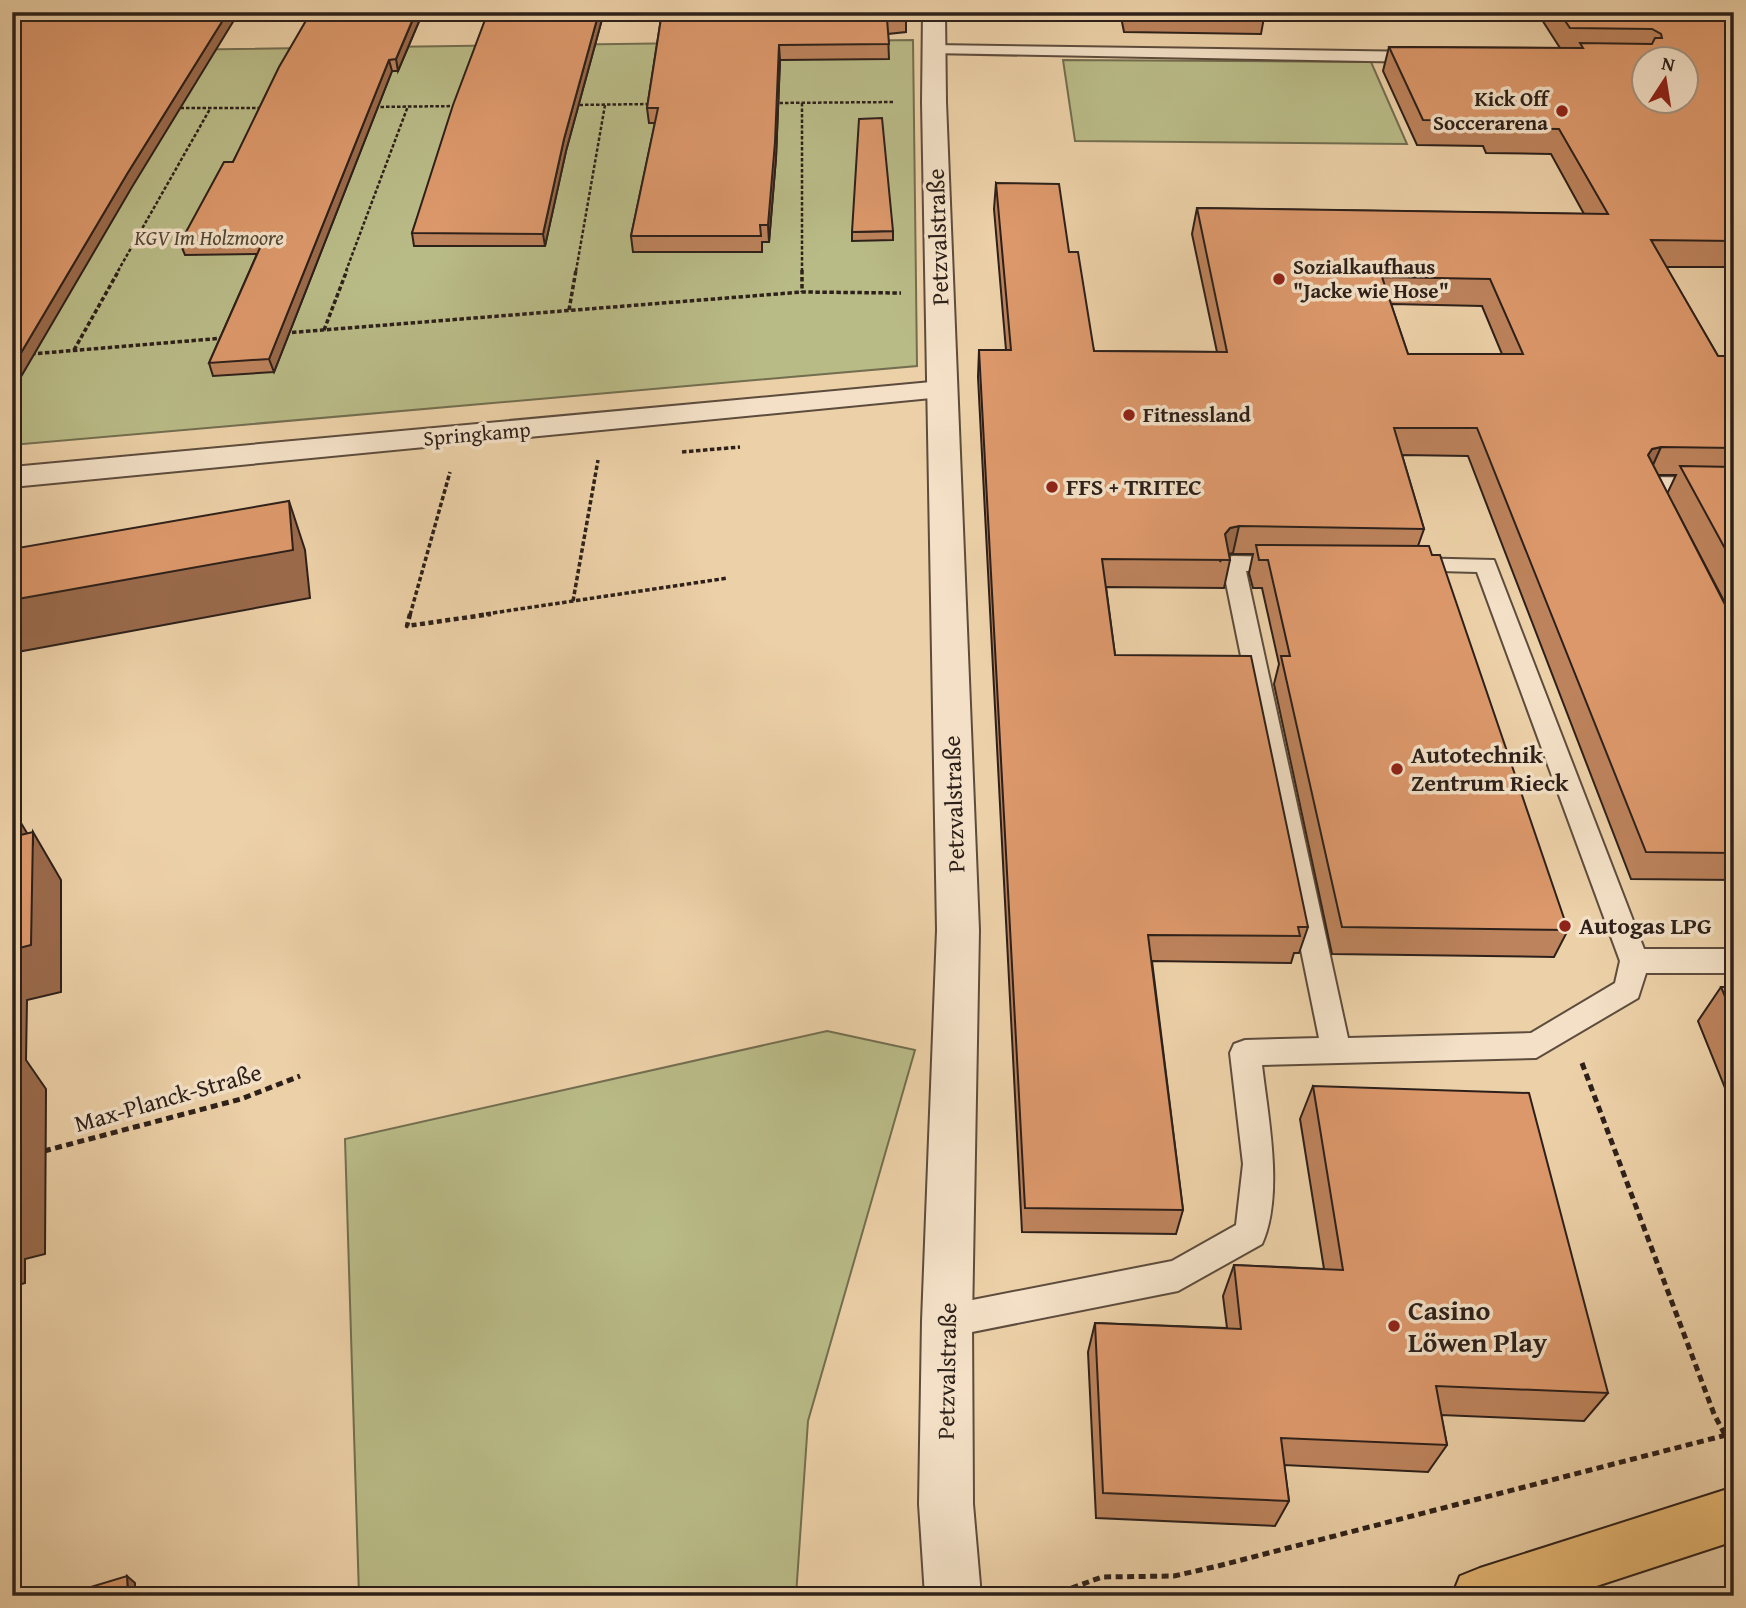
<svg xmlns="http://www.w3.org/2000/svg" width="1746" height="1608" viewBox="0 0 1746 1608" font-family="'Gentium Book Plus',serif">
<rect width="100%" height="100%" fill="#ecd0a7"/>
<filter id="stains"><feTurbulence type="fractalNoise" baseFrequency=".00286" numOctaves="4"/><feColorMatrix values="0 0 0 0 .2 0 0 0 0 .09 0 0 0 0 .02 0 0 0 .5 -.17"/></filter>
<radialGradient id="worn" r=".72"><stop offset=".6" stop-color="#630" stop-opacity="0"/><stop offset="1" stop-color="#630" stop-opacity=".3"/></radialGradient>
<g fill="#b9bb87" stroke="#736e50" stroke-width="2">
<polygon points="913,40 917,366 12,445 12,52"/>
<polygon points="1063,60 1371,62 1407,144 1075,141"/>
<polygon points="827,1031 915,1050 808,1421 796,1596 359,1596 345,1139"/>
</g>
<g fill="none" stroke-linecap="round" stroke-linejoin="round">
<defs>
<g id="service">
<polygon points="934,45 1422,52 1430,57 1422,62 929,53 926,50 929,47"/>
<polygon points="1649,477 1734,478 1734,492 1663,491 1670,504 1667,509 1651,509 1638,484 1641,479"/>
<path d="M1233 556 1287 557 1295 559 1298 564 1295 569 1246 571 1348 1038 1531 1033 1615 983 1620 961 1477 572 1401 570 1398 565 1401 560 1409 558 1494 560 1644 949H1734V973H1646L1638 998 1536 1058 1262 1065C1268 1117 1284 1195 1262 1244L1178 1291 947 1337 935 1332 930 1321 935 1310 947 1305 1172 1261 1236 1225 1243 1164 1230 1053 1234 1044 1245 1040 1319 1038 1222 563 1225 558Z"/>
</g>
<polygon id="minor" points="942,381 952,384 957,390 952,396 12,487 12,467"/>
<polygon id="tertiary" points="923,12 945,12 946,102 979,930 972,1321 973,1504 981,1596 925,1596 919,1504 922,1321 937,930 922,102"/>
<polygon id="primary" points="1734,1487 1734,1541 1566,1596 1452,1596 1460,1576 1480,1568"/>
</defs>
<use href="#service" stroke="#5d4c3d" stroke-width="4"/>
<use href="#minor" stroke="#5d4c3d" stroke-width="4"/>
<use href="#tertiary" stroke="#5d4c3d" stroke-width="4"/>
<use href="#primary" stroke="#2d201a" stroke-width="4"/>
<g stroke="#2d201a" stroke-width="2.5" stroke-dasharray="3.5 2" stroke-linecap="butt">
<polyline points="774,103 895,102"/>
<polyline points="802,103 802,271"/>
<polyline points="574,105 653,104"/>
<polyline points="375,107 457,106"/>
<polyline points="175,108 265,108"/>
<polyline points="118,271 210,109"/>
<polyline points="346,271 408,106"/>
<polyline points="576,271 605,105"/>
</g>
<g stroke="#2d201a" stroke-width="3.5" stroke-dasharray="4.5 2.5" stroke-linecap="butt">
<polyline points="802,270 802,292"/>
<polyline points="569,310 576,270"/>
<polyline points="324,330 347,270"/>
<polyline points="285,333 802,292 901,293"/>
<polyline points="74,350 119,270"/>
<polyline points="31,354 224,338"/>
<polyline points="682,452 740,447"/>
<polyline points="573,601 598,460"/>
<polyline points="410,615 450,472"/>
<polyline points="479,615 728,578"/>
</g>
<polyline stroke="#2d201a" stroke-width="4.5" stroke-dasharray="5 3.5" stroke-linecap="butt" points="410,614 407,626 491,614"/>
<g stroke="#2d201a" stroke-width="5" stroke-dasharray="7 4.5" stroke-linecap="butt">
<polyline points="1582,1063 1714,1414 1725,1435"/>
<polyline points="44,1151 241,1099 300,1076"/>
<polyline points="1050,1596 1102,1577 1174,1576 1218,1566 1734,1433"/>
</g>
<use href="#service" fill="#f3e0c6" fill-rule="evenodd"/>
<use href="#minor" fill="#f3e0c6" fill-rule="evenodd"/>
<use href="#tertiary" fill="#f3e0c6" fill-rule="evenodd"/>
<use href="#primary" fill="#e6b874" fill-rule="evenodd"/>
</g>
<g fill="#bd835c" stroke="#2d201a" stroke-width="2" fill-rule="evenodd">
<polygon points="311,12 423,12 398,71 392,71 274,372 213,376 209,363 257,254 185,255 180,243 233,162"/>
<polygon points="488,12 604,12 566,151 545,246 414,246 412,233"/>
<polygon points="662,12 906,12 906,32 888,34 889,59 780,60 776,158 769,242 762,242 762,252 633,252 631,236 655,123 649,123 647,108"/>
<polygon points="1120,12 1265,12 1261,34 1124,32"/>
<path d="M1537 12H1734V267H1666L1718 356H1734V620L1673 504 1734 622V880L1631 879 1468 456 1402 455 1424 529 1418 546 1568 930 1554 957 1332 954 1274 684 1279 664 1262 588H1253L1249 573 1253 554H1229L1230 560 1224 588 1106 587 1115 655 1308 927 1299 953H1294L1291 963 1152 961 1183 1210 1176 1234 1022 1232 978 377 979 350H1006L994 209 996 183 1069 252 1094 351 1217 352 1192 234 1197 208 1584 214 1551 154 1486 153 1483 146 1417 145 1383 71 1389 47 1560 48ZM1391 304 1482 306 1502 354H1408ZM1658 475H1676L1667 494Z"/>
<polygon points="893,231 893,240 852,241 852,232"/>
<polygon points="1721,987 1734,987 1734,1110 1698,1021"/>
<polygon points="1313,1086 1608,1393 1584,1421 1441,1415 1447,1445 1428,1472 1284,1465 1289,1501 1275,1526 1096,1518 1088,1352 1095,1323 1227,1328 1223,1296 1234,1265 1324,1269 1300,1119"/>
</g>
<g fill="#9a6a4b" stroke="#2d201a" stroke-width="2">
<polygon points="228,12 239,12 132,187 12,392 12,368 127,174"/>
<polygon points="416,12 423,12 398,71 396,59"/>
<polygon points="599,12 604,12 566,151 545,246 543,234 564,139"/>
<polygon points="779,45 780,60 776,158 769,242 768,225"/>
<polygon points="389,60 392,71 274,372 269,359"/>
<polygon points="1661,447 1649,474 1648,455 1652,449"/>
<polygon points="289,501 305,550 310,598 12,653 12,600"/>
<polygon points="1239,526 1233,553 1224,555 1220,562 1225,534 1230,528"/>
<polygon points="12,808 33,843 33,832 61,880 61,992 27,1000 26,1060 46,1089 45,1254 25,1259 25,1283 12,1287"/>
<polygon points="127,1576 135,1583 135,1596 128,1596"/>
</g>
<g fill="#dc986b" stroke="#2d201a" stroke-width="2" fill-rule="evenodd">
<polygon points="12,12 228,12 127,174 12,368"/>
<polygon points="311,12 416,12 396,59 389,60 269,359 209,363 263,241 180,243 224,162 233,162 279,67"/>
<polygon points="488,12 599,12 564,139 543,234 412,233 453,105"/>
<polygon points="662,12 906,12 906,17 887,19 889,44 779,45 775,142 768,225 760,225 761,236 631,236 658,108 647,108"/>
<path d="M1559 12H1734V241L1651 240 1718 356H1734V448L1661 447 1652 449 1648 455 1734 622V853L1646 852 1477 428H1394L1424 529 1239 526 1230 528 1225 534 1230 560 1102 559 1115 655 1251 656 1308 927H1298L1300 936 1148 935 1183 1210 1025 1208 979 350H1011L996 183 1059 184 1069 252H1078L1094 351 1227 352 1197 208 1608 214 1559 129 1494 128 1490 121 1423 120 1389 47 1583 48 1580 43 1652 44 1655 38H1662L1661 34 1652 29 1570 28ZM1644 60H1686V102H1644ZM1382 277 1490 279 1523 354H1408Z"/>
<polygon points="882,118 893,231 852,232 859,119"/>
<polygon points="1680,466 1734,467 1734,565"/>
<polygon points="289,501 293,550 12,600 12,549"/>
<polygon points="1256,545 1429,546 1432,555 1440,555 1568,930 1342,927 1281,656 1290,656 1268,560 1259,560"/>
<polygon points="33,832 31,945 12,950 12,837"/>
<polygon points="1721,987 1734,987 1734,1018"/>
<polygon points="12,1044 14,1044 12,1131"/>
<polygon points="1313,1086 1529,1093 1608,1393 1436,1386 1447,1445 1281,1438 1289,1501 1103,1493 1095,1323 1241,1329 1234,1265 1343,1270"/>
<polygon points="127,1576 128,1596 61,1596"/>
</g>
<g fill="#8f2418" stroke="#f3e0c6" stroke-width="2.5">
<circle cx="1562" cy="111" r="7"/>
<circle cx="1279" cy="279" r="7"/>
<circle cx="1129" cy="415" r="7"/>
<circle cx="1052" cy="487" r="7"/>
<circle cx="1397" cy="769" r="7"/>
<circle cx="1565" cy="926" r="7"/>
<circle cx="1394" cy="1326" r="7"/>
</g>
<g text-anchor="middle" stroke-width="7" stroke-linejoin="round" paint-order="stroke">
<g font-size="21" font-weight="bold" fill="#2d201a" stroke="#f3e0c6" text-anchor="start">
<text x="1548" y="106" text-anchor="end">Kick Off<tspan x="1548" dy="24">Soccerarena</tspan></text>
<text x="1293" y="274">Sozialkaufhaus<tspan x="1293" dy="24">"Jacke wie Hose"</tspan></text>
<text x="1143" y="422">Fitnessland</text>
</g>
<g font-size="21" font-style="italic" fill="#504735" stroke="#f3e0c6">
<text x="209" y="245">KGV Im Holzmoore</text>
</g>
<g font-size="21" fill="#2d201a" stroke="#f3e0c6">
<text transform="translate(477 434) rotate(-5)" y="7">Springkamp</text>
</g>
<g font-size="24" fill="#2d201a" stroke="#f3e0c6">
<text transform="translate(938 237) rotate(-92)" y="8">Petzvalstraße</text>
<text transform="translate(954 804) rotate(-92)" y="8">Petzvalstraße</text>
<text transform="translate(168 1098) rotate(-16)" y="8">Max-Planck-Straße</text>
<text transform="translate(947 1371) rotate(-89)" y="8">Petzvalstraße</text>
</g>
<g font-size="24" font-weight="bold" fill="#2d201a" stroke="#f3e0c6" text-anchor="start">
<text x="1066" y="495">FFS + TRITEC</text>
<text x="1411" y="763">Autotechnik<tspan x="1411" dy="28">Zentrum Rieck</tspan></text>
<text x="1579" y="934">Autogas LPG</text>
</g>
<g font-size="28" font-weight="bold" fill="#2d201a" stroke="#f3e0c6" text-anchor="start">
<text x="1408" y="1320">Casino<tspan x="1408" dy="32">Löwen Play</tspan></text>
</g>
</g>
<rect width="1746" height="1608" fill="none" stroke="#ecd0a7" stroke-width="42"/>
<rect x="14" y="14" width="1718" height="1580" fill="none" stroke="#2d201a" stroke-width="3.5"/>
<rect x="21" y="21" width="1704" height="1566" fill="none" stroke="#2d201a" stroke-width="2"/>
<g transform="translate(1665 80) rotate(12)"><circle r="33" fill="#f3e0c6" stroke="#a49381" stroke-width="2"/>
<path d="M0-5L12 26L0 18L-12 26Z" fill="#8f2418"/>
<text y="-10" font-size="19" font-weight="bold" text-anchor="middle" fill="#2d201a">N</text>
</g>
<rect width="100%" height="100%" filter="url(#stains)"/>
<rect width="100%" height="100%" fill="url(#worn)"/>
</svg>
